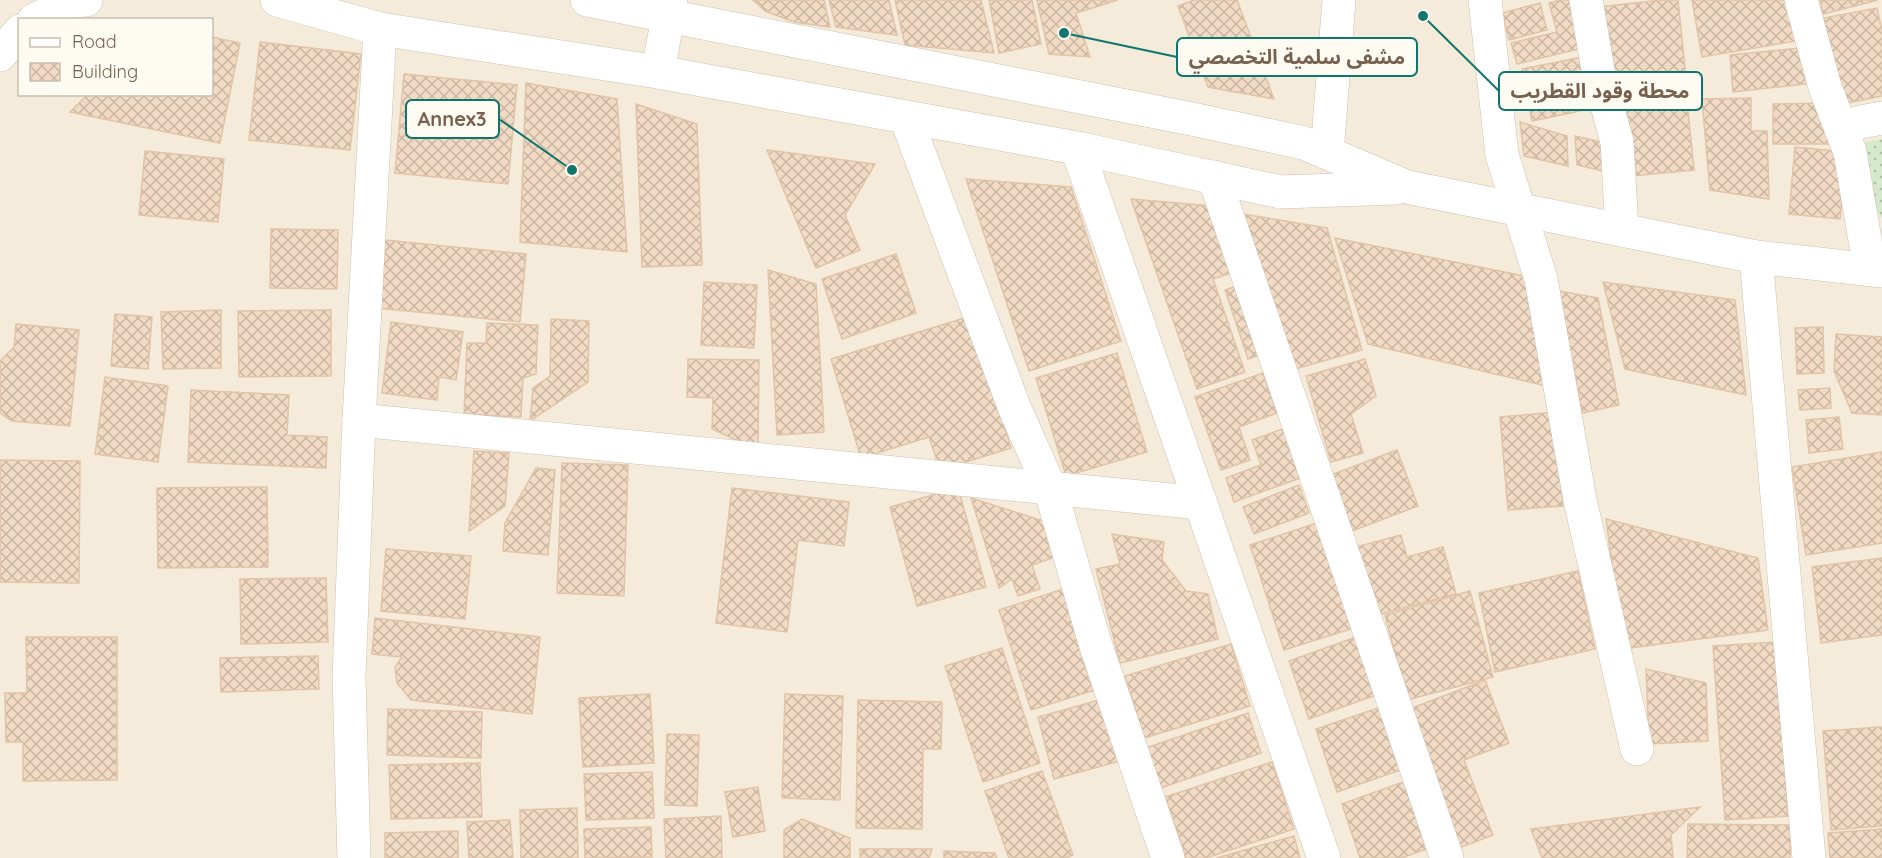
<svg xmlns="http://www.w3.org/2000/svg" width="1882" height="858" viewBox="0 0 1882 858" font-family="Quicksand,'Noto Sans Arabic',sans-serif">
<defs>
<pattern id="park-dots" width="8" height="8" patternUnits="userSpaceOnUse" patternTransform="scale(1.5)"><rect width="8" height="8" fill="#d4eacb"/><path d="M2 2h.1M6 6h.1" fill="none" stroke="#b1c1a7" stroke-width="1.8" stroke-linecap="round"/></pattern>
<pattern id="building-cross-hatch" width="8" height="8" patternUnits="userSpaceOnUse" patternTransform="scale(1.5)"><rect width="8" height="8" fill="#f1dbc5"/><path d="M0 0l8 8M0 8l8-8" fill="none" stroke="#c8b5a2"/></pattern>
</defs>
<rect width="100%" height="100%" fill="#fcf8ed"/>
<path fill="#f4ebdb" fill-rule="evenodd" d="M0 0H1882V858H0ZM20 20H212V94H20Z"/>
<polygon fill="url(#park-dots)" points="1882,139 1882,218 1869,202 1861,144"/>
<g fill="url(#building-cross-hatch)" stroke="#e3c3a6" stroke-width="1.5">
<polygon points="753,0 824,0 830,27 794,22 765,11"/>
<polygon points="829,0 889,0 897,35 836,27"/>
<polygon points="895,0 981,0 994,53 905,45"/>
<polygon points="989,0 1032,0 1041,44 999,53"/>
<polygon points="1037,0 1118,0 1076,13 1090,57 1049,54"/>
<polygon points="1194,0 1237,0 1274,99 1208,87 1178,6"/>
<polygon points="1560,0 1576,0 1587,47 1517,64 1511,43 1557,32 1549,3"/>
<polygon points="1662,0 1678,0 1687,87 1608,95 1599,7"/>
<polygon points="1692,0 1790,0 1796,41 1702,57"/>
<polygon points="1820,0 1878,0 1823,14"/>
<polygon points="1540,3 1547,30 1509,40 1502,13"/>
<polygon points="1877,8 1882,31 1882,96 1842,104 1824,18"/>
<polygon points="212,37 240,43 220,143 70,112 88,94 212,94"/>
<polygon points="260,42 361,54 350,150 249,140"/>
<polygon points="1810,47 1813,83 1733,92 1730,55"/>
<polygon points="1588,56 1599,107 1532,121 1522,69"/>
<polygon points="404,74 517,85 508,184 395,173"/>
<polygon points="526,83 617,99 627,252 520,242"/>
<polygon points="1686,91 1694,170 1632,176 1624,98"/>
<polygon points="1751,98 1751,131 1767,131 1769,199 1710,190 1702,99"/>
<polygon points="1825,103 1837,144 1773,144 1773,104"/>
<polygon points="636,104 697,124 702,265 642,267"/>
<polygon points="1520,122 1567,136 1568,166 1524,156"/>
<polygon points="1575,136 1610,144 1603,171 1577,165"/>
<polygon points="1795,147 1847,152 1840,219 1789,214"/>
<polygon points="767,150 875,164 845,215 860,250 816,268"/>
<polygon points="145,151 224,159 218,222 139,215"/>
<polygon points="966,179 1071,187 1121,341 1029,371"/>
<polygon points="1131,199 1212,206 1234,272 1213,279 1245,372 1197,389"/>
<polygon points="1243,214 1327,228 1362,350 1288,371"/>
<polygon points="271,229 338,230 337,289 270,288"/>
<polygon points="1335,238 1524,276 1546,386 1368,344"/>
<polygon points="385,240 526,254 520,322 377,308"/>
<polygon points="896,254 916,313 842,339 822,279"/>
<polygon points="768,270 816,284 824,432 777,435"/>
<polygon points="704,282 757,285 754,348 701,345"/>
<polygon points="1603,282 1735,300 1746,395 1625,369"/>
<polygon points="1240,285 1263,354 1248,359 1225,290"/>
<polygon points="1559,291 1598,298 1619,405 1582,413"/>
<polygon points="221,310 221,368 163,369 161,312"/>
<polygon points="331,310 331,376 239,377 238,311"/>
<polygon points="115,314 152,317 148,369 111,366"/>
<polygon points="971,316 1011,448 940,470 929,437 861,458 831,359"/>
<polygon points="551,319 589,321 588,382 530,421 533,388 550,376"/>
<polygon points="391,322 463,332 456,380 439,377 437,400 382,393"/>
<polygon points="487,323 538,325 536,374 523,378 521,417 464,414 467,343 486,343"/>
<polygon points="16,324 79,330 70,426 12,421 0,413 0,361 14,347"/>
<polygon points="1823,327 1824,373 1797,374 1795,328"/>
<polygon points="1836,334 1882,337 1882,415 1852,413 1834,371"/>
<polygon points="1117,353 1147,452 1066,476 1036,378"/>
<polygon points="688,359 759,360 758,450 712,429 713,398 687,397"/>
<polygon points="1365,359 1376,396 1351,414 1363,453 1331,462 1306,376"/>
<polygon points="1263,373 1277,413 1239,427 1250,460 1221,470 1195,397"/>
<polygon points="105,377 168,386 158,462 95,454"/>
<polygon points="1830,388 1831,408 1800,410 1798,390"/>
<polygon points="191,390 289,395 287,435 327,437 326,468 188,462"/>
<polygon points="1556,412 1563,506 1508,510 1500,417"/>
<polygon points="1839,417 1843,449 1809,453 1806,420"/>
<polygon points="1288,427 1306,476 1234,502 1226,478 1261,465 1252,440"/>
<polygon points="1397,450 1418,506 1352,531 1331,475"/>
<polygon points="474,451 509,453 505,506 469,531"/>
<polygon points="1882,452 1882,543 1806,555 1792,467"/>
<polygon points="0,460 80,461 79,583 0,582"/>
<polygon points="562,463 628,465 624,596 557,593"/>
<polygon points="536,468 555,470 548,555 503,551 505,523"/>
<polygon points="1299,485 1309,513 1254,534 1243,507"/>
<polygon points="267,487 268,567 158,568 157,488"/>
<polygon points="732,488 849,502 844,546 798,540 787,632 716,623"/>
<polygon points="958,488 986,587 917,606 890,507"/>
<polygon points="971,498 1047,522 1058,556 1032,565 1040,589 1018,596 1012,579 999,588"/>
<polygon points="1606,519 1758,558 1768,630 1623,649"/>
<polygon points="1323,521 1357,627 1284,650 1250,545"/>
<polygon points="1112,534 1164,542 1162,560 1186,591 1208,594 1218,639 1120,663 1096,569 1120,564"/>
<polygon points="1401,535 1407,557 1443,547 1456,594 1370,617 1352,548"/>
<polygon points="386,549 471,556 465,619 381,611"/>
<polygon points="1882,558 1882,635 1821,643 1812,567"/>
<polygon points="1578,571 1595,649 1495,672 1479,593"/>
<polygon points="326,578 328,642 241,644 240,579"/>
<polygon points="1066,588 1098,689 1031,710 999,610"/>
<polygon points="1470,591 1493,677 1407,700 1385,615"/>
<polygon points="375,618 540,637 532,714 411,700 397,683 395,667 402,657 372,654"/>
<polygon points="26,637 117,637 117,780 23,781 23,742 6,742 5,693 27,693"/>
<polygon points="1356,637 1376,695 1309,719 1289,661"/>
<polygon points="1776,642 1788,816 1725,820 1713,646"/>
<polygon points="1231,644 1250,706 1144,738 1125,676"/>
<polygon points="1002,648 1040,763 983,782 945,666"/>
<polygon points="318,656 319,689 221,692 220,658"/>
<polygon points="1646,669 1706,683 1708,741 1649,744"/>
<polygon points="1485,680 1509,743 1464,760 1493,835 1459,848 1407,710"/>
<polygon points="650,694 654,763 583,767 579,698"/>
<polygon points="785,694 843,696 840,800 782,798"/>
<polygon points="1103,699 1120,761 1054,779 1038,717"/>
<polygon points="858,700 942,702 941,749 923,749 922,829 856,828"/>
<polygon points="1384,706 1406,768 1337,792 1316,729"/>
<polygon points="388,709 482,712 481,758 387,755"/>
<polygon points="1248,713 1261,753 1161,788 1146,748"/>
<polygon points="1882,727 1882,826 1831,830 1823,731"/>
<polygon points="667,734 699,735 697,806 665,805"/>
<polygon points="1272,762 1294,829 1206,858 1186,858 1165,797"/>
<polygon points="480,763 482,817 391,819 389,765"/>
<polygon points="1042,771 1073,855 1065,858 1009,858 985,791"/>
<polygon points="652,772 654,818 586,820 584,774"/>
<polygon points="1406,781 1430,848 1401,858 1360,858 1342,804"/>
<polygon points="758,787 765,831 733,837 725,792"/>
<polygon points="1700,807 1671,835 1673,858 1542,858 1531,829"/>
<polygon points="577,808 578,858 521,858 520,810"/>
<polygon points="721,816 722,858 666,858 664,819"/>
<polygon points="802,819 850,838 850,858 784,858 784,830"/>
<polygon points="510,820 513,858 469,858 467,822"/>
<polygon points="1688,824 1791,825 1790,858 1687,858"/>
<polygon points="651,827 652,857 585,858 584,829"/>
<polygon points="1882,829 1882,858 1830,858 1828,833"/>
<polygon points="458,831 458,858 385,858 385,833"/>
<polygon points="1294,836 1300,858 1216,858"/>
<polygon points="860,849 932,849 929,858 860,858"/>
<polygon points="944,851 995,853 997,858 944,858"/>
</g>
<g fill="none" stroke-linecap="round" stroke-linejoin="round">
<defs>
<g id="minor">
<polyline points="1485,0 1502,155 1541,279 1580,500 1637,749"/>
<polyline points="1586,0 1599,76 1617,142 1622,230"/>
<polyline points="1801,0 1825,87 1850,152 1870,269"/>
<polyline points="658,72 671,0"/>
<polyline points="906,118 1015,409 1050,488 1095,643 1168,858"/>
<polyline points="1840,126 1882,118"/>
<polyline points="1077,148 1324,858"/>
<polyline points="1327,153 1339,0"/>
<polyline points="1214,177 1447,858"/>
<polyline points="1756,257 1809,858"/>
<polyline points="359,420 1201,503"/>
<polyline points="354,858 349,677 359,420 380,29"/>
</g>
<g id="tertiary">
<polyline points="277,0 380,29 658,72 1077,148 1281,192 1396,188"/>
<polyline points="587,0 1192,119 1304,143 1407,187 1756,257 1882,271"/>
</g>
<g id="secondary">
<polyline points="34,20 74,1 86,0"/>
<polyline points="0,55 20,31"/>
</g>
</defs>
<use href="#minor" stroke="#cfc1b1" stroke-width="34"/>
<use href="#tertiary" stroke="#cfc1b1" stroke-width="34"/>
<use href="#secondary" stroke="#d2c2b0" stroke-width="34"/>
<use href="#minor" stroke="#fff" stroke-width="33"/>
<use href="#tertiary" stroke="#fff" stroke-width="33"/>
<use href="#secondary" stroke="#fff" stroke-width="33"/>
</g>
<path fill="none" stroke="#0f766e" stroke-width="2" d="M1064 33L1177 57M1423 16L1499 91M572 170L499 119"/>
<g fill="#0f766e" stroke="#fefbf3" stroke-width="2">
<circle cx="1064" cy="33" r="6"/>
<circle cx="1423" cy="16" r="6"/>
<circle cx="572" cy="170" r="6"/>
</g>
<g fill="#fefbf3" stroke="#0f766e" stroke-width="2">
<rect x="1177" y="38" width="240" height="38" rx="6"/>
<rect x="1499" y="72" width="203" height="38" rx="6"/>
<rect x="406" y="100" width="93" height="38" rx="6"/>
</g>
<g font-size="20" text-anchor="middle" font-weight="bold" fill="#78624f">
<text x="1297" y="64">مشفى سلمية التخصصي</text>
<text x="1600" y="98">محطة وقود القطريب</text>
<text x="452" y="126">Annex3</text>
</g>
<rect x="18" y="18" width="195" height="78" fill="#fefbf3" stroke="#c8beb1" stroke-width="1.5"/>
<rect x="30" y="38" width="30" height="9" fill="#ffffff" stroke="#c8beb1" stroke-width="1.5"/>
<text x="72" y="48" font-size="18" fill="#78624f">Road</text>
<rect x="30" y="63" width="30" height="18" fill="url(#building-cross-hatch)" stroke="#c8beb1" stroke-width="1.5"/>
<text x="72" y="78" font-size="18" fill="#78624f">Building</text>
</svg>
